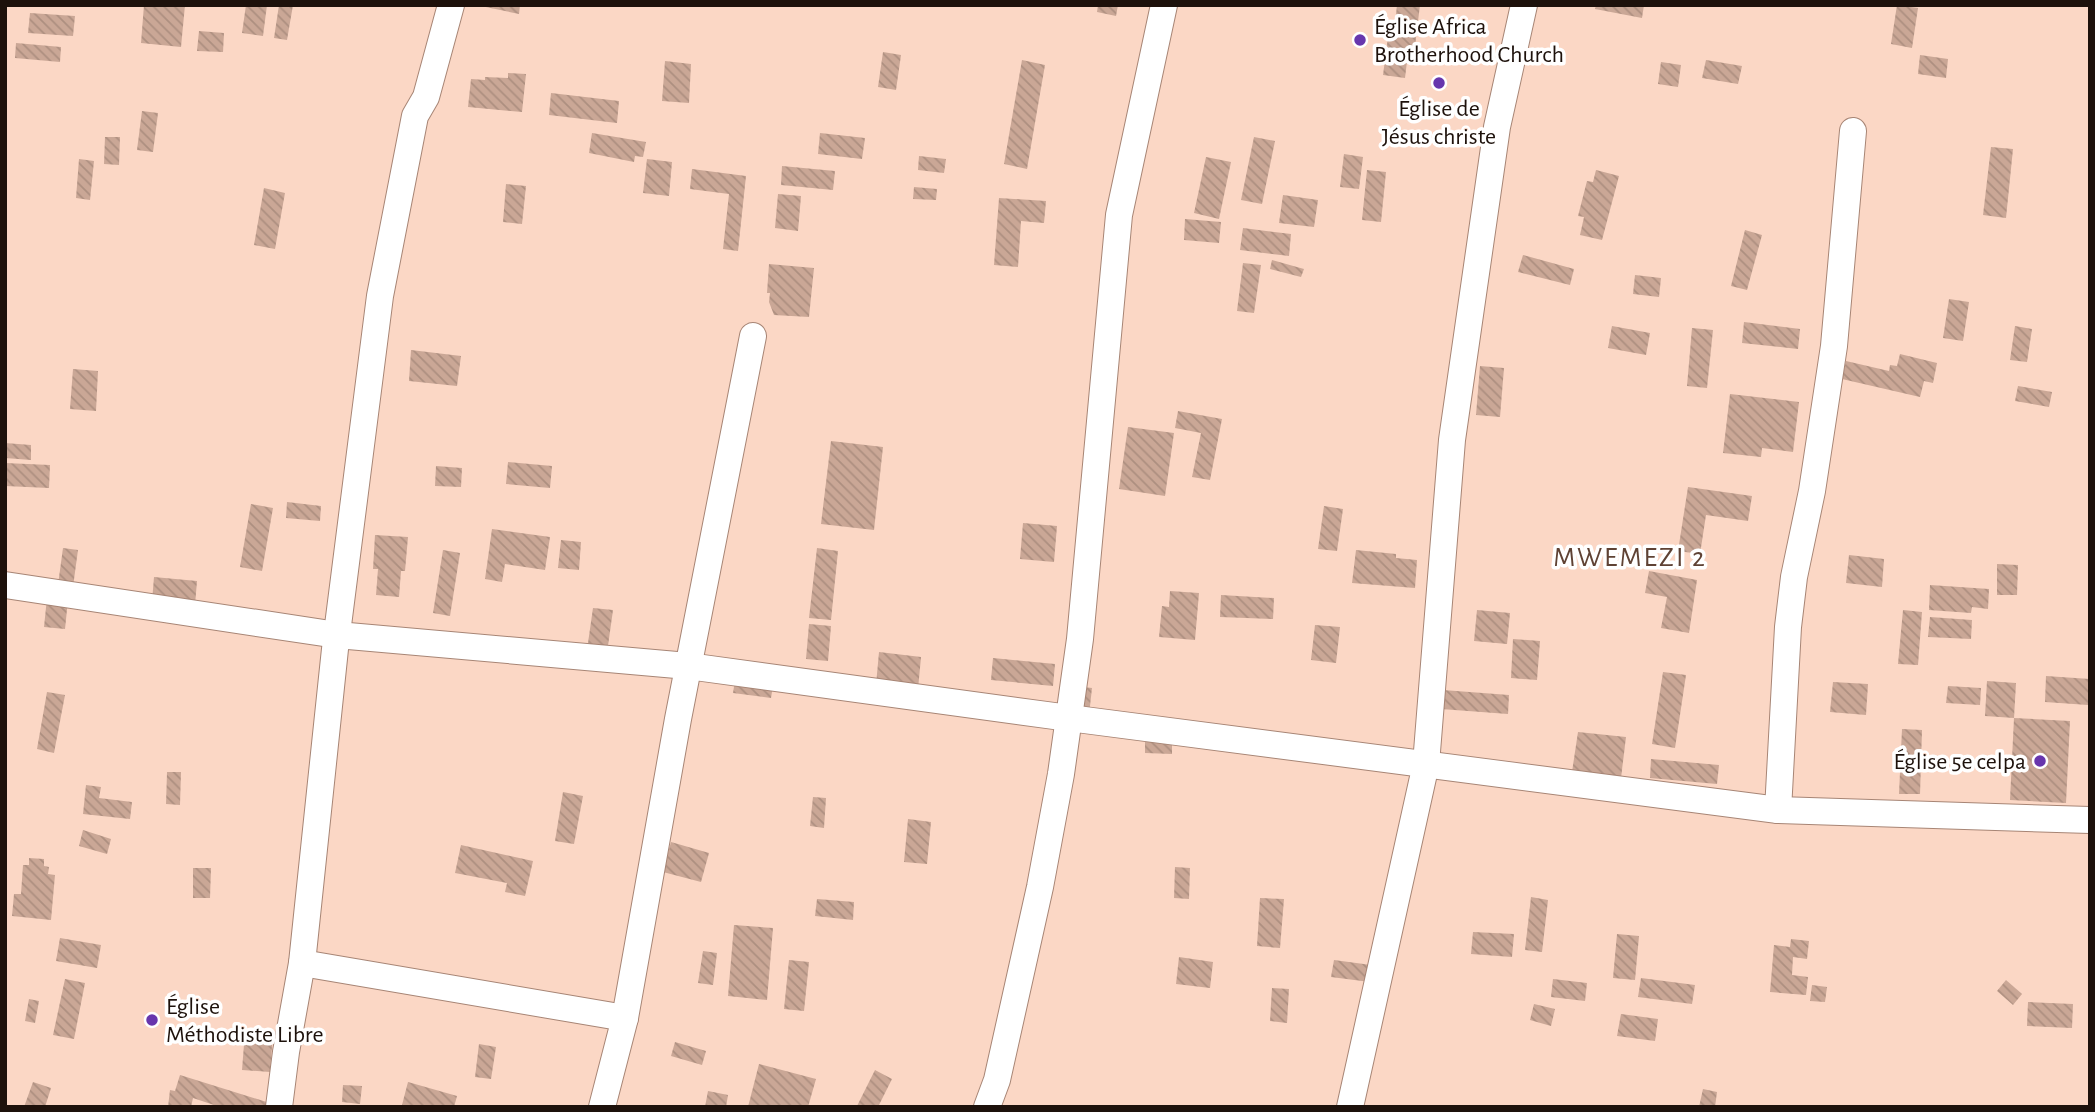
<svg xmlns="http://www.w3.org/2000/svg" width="2095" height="1112" viewBox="0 0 2095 1112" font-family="'Alegreya Sans',sans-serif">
<defs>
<pattern id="building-back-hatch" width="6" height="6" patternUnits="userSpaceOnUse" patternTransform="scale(1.75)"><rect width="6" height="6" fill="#caa796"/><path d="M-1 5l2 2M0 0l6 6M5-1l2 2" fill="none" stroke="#ad8f80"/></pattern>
</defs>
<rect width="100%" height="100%" fill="#fbd7c5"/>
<g fill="url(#building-back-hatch)">
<polygon points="144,5 185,5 181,47 141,43"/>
<polygon points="246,5 267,5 263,36 242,33"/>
<polygon points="279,5 293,5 287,40 274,38"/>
<polygon points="476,5 520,5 519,14"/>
<polygon points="1098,5 1118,5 1116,16 1097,12"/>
<polygon points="1397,5 1420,5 1415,46 1409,45 1405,78 1383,75 1390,22 1395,23"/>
<polygon points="1596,5 1644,5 1642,18 1595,9"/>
<polygon points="1897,5 1918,8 1912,48 1891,44"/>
<polygon points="30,13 75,16 73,36 28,33"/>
<polygon points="199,31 224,33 223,52 197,51"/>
<polygon points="16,43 61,47 60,62 15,58"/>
<polygon points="883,52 901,55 896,90 878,87"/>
<polygon points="1920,55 1948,59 1946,78 1918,74"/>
<polygon points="1022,60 1045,65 1027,169 1004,164"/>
<polygon points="1706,60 1742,66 1738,84 1702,78"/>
<polygon points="665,61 691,64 689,103 662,101"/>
<polygon points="1661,62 1681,65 1678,87 1658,84"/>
<polygon points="508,73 526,74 522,112 468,107 471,79 485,80 485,77 508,78"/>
<polygon points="551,93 619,101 617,123 549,115"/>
<polygon points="142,111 158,113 153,152 137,150"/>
<polygon points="592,133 646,142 643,157 635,156 634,162 589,153"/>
<polygon points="820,133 865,138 862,159 818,154"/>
<polygon points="105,137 120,137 119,165 104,164"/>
<polygon points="1254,137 1275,141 1262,204 1241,200"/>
<polygon points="1991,147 2013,149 2006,218 1983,215"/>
<polygon points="1344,154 1363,157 1359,189 1340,187"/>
<polygon points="919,156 946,159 944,173 918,170"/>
<polygon points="1206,157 1231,162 1219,219 1194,213"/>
<polygon points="79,159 94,161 90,200 76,198"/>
<polygon points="647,159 672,162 669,196 643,193"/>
<polygon points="782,166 835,171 833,190 781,185"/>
<polygon points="692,169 746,176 738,251 723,249 729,194 690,189"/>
<polygon points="1367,170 1386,172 1381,222 1362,220"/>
<polygon points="1596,170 1619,176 1602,240 1580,235 1584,217 1578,216 1587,181 1593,182"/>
<polygon points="506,184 526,186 522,224 503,222"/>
<polygon points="914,187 937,189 936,200 913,199"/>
<polygon points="264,188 285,193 275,249 254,245"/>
<polygon points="778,194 801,196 798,231 775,228"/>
<polygon points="1283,195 1318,200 1314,227 1279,223"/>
<polygon points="999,198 1046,201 1044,223 1021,221 1018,267 994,265"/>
<polygon points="1185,219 1221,222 1219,243 1184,240"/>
<polygon points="1243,228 1291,234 1289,256 1240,250"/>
<polygon points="1745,230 1762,235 1747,290 1731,286"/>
<polygon points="1523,255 1574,269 1570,285 1518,272"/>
<polygon points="1272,260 1304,269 1301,277 1270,269"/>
<polygon points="1243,263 1261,265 1254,313 1237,311"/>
<polygon points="769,264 814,268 809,317 774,315 769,302 770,293 767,293"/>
<polygon points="1635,275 1661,278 1659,297 1633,294"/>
<polygon points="1949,299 1969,302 1963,341 1943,338"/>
<polygon points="1744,322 1800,329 1798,349 1742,343"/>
<polygon points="1612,326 1650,333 1646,355 1608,348"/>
<polygon points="2015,326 2032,329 2027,362 2010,360"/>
<polygon points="1692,328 1713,330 1707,388 1687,386"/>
<polygon points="411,350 461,356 457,386 409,381"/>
<polygon points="1900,354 1937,363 1933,383 1924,381 1920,397 1842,379 1846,361 1889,371 1890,365 1897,366"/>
<polygon points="1480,366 1504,368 1500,417 1476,415"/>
<polygon points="73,369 98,371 96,411 70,409"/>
<polygon points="2018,386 2052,392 2049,407 2015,401"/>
<polygon points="1730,394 1799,402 1793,452 1762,448 1761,457 1723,453"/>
<polygon points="1178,411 1222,419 1210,480 1192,477 1201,433 1175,428"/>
<polygon points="1128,427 1174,433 1165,496 1119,489"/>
<polygon points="831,441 883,447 874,530 821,524"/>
<polygon points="5,443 31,445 31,460 5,458"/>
<polygon points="508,462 552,466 550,488 506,484"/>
<polygon points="5,463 50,465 49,488 5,486"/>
<polygon points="436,466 462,468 461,487 435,486"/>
<polygon points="1688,487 1752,496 1748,521 1706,515 1700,554 1678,551"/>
<polygon points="287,502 321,506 320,521 286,518"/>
<polygon points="251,504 273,508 262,571 240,567"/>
<polygon points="1324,506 1343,509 1337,551 1318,549"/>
<polygon points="1023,523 1057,526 1054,562 1020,559"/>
<polygon points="492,529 550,537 545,570 505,564 502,582 485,579"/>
<polygon points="375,535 408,537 405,571 401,571 399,597 376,595 378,569 373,569"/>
<polygon points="561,540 581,542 579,570 558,568"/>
<polygon points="63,548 78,550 72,594 57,592"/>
<polygon points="817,548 838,551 831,620 809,618"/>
<polygon points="443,550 460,553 450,616 433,613"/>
<polygon points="1356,550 1396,554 1396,558 1417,560 1415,588 1352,583"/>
<polygon points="1849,555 1884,559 1882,587 1846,583"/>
<polygon points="1997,564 2018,565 2017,595 1997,595"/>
<polygon points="1649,571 1697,580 1689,633 1661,628 1667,597 1645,593"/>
<polygon points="154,577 197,581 195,605 152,602"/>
<polygon points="1930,585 1989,589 1988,609 1972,607 1971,613 1929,610"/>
<polygon points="1170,591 1199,593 1195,640 1159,637 1162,606 1169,607"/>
<polygon points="1221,595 1274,598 1273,619 1220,617"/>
<polygon points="47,598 68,600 65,629 44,627"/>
<polygon points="593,608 613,610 607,653 587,650"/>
<polygon points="1477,610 1510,613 1507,644 1474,641"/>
<polygon points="1903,610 1922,612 1918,665 1898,664"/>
<polygon points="1930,617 1972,620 1971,639 1928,637"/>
<polygon points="809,624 831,626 828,661 806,659"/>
<polygon points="1315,625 1340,627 1336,663 1311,660"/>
<polygon points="1513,639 1540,641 1537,680 1511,678"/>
<polygon points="879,652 921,657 918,689 876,685"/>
<polygon points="993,658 1055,664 1053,686 991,680"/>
<polygon points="1663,672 1686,675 1675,748 1652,744"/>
<polygon points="736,674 774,679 771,698 733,693"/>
<polygon points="2046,676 2090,679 2088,705 2045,702"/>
<polygon points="1987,681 2016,683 2014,718 1985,716"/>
<polygon points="1833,682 1868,684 1866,715 1830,712"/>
<polygon points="1076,686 1092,688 1089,715 1073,713"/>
<polygon points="1948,686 1981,688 1980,705 1946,703"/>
<polygon points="1443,690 1509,695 1508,714 1441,709"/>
<polygon points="47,692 65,695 54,753 37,749"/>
<polygon points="2014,718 2070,721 2066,803 2010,800"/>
<polygon points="1902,729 1922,730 1920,794 1899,794"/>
<polygon points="1578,732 1626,737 1621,778 1572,772"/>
<polygon points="1145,736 1172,736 1172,754 1145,753"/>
<polygon points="1651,759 1719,765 1717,784 1650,778"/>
<polygon points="167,772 181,772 180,805 166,804"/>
<polygon points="86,785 101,787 99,798 132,802 130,819 83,814"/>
<polygon points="563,792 583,796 574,844 555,841"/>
<polygon points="813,797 826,798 824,828 810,826"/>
<polygon points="908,819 931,822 927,864 904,862"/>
<polygon points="83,830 111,839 107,854 79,846"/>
<polygon points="671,842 709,853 701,882 663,872"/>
<polygon points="461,845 533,861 525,896 505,892 507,883 455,873"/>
<polygon points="29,858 44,859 44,866 49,867 48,874 55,875 51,920 12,916 14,894 21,894 23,865 29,865"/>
<polygon points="1175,867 1190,868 1189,899 1174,898"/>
<polygon points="193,868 211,868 210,898 193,898"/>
<polygon points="1531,897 1548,900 1542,952 1525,950"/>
<polygon points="1260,898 1284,899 1280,948 1257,946"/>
<polygon points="817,899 854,902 853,920 815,916"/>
<polygon points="734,925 773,928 767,1000 728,996"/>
<polygon points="1473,932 1514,934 1512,957 1471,954"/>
<polygon points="1617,934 1639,936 1635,980 1613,978"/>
<polygon points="60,938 101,945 97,968 56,961"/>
<polygon points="1791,939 1809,941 1807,959 1793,957 1792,975 1808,977 1806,995 1770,992 1774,945 1790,947"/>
<polygon points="703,951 717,953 713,985 698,983"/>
<polygon points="1179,957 1213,962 1210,988 1176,984"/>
<polygon points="789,960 809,962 804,1011 784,1009"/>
<polygon points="1334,960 1371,965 1370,982 1331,977"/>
<polygon points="1641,978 1695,985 1692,1004 1638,997"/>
<polygon points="65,979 85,983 74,1039 53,1035"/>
<polygon points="1553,979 1587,983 1585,1001 1551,997"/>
<polygon points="2006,980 2022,994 2013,1005 1997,991"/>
<polygon points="1812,985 1827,987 1825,1002 1810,1001"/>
<polygon points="1272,988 1289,989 1287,1023 1270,1021"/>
<polygon points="29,999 39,1001 35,1023 25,1021"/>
<polygon points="2028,1002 2073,1004 2072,1028 2027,1026"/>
<polygon points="1534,1004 1555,1009 1551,1026 1530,1020"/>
<polygon points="1621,1014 1658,1019 1655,1041 1617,1036"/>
<polygon points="245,1032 273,1034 270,1072 242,1070"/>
<polygon points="675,1042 706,1051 702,1065 671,1056"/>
<polygon points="479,1044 496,1047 491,1079 475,1077"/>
<polygon points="759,1064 816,1079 808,1107 748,1107"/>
<polygon points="875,1070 892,1079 878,1107 860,1107 857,1106"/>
<polygon points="180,1075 273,1104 273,1107 220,1107 193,1098 191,1107 168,1107 170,1090 175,1091"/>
<polygon points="33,1082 51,1088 45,1107 24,1107"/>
<polygon points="408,1082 457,1096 454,1107 402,1105"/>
<polygon points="343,1085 362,1086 360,1104 342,1102"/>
<polygon points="1703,1089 1717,1092 1715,1107 1699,1107"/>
<polygon points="708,1091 728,1095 726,1107 705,1107"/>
</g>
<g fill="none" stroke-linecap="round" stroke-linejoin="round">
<defs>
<g id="minor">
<polyline points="5,585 337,635 688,666 1069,718 1778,810 2090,820"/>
<polyline points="1778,810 1788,627 1794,577 1812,491 1834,346 1853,131"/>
<polyline points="302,963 625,1018"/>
<polyline points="279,1107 286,1052 302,963 335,649 380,296 415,116 426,97 451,5"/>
<polyline points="602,1107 625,1018 678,719 753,336"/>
<polyline points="987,1107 997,1080 1040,887 1061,774 1080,639 1119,215 1164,5"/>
<polyline points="1350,1107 1426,764 1452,440 1497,127 1524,5"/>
</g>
</defs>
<use href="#minor" stroke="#a78575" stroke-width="28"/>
<use href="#minor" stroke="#fff" stroke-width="26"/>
</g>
<g fill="#6735ad" stroke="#fff" stroke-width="2.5">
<circle cx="1360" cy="40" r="7"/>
<circle cx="1439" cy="83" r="7"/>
<circle cx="2040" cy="761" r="7"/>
<circle cx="152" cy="1020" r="7"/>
</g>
<g text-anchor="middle" stroke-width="7" stroke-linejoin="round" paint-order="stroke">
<g font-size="24" fill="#1d110b" stroke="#fff" text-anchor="start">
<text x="1374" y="34">Église Africa<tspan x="1374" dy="28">Brotherhood Church</tspan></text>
<text x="1439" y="116" text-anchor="middle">Église de<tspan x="1439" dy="28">Jésus christe</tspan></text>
<text x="2026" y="769" text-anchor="end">Église 5e celpa</text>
<text x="166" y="1014">Église<tspan x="166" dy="28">Méthodiste Libre</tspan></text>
</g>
<g font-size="28" letter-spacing="2" fill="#5f4234" stroke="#fff">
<text x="1630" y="566">MWEMEZI 2</text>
</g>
</g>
<rect width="2095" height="1112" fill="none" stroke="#1d110b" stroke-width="14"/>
</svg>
